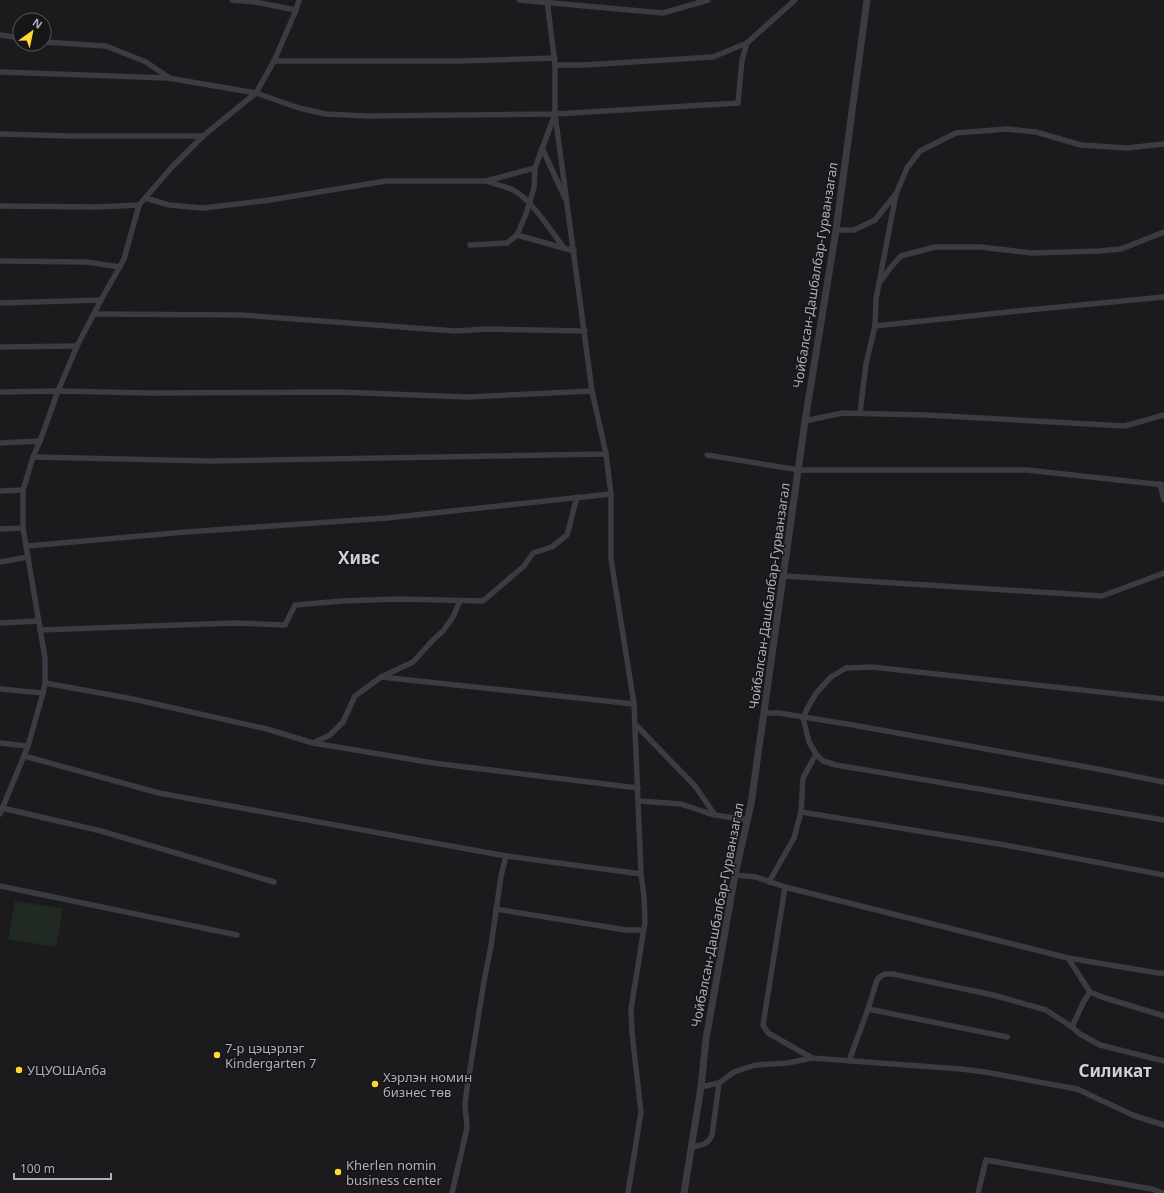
<svg xmlns="http://www.w3.org/2000/svg" width="1164" height="1193" viewBox="0 0 1164 1193" font-family="'Noto Sans',sans-serif">
<rect width="100%" height="100%" fill="#1b1a1d"/>
<polygon fill="#202922" points="15,901 63,909 56,947 8,939"/>
<g fill="none" stroke-linecap="round" stroke-linejoin="round">
<g stroke="#3b3b43" stroke-width="5.5">
<polyline points="232,0 255,2 296,10"/>
<polyline points="519,0 663,13 708,0"/>
<polyline points="0,35 20,38"/>
<polyline points="44,42 106,46 146,62 168,77"/>
<polyline points="274,61 458,61 555,58"/>
<polyline points="555,65 584,65 713,57 747,43 795,0"/>
<polyline points="0,72 168,78 256,93 299,108 326,114 367,116 555,114 738,103 742,60 747,43"/>
<polyline points="555,114 592,391 606,454 611,494 611,559 634,704 641,874 644,896 645,922 631,1009 632,1033 641,1112 628,1193"/>
<polyline points="0,134 70,136 203,136"/>
<polyline points="542,148 565,198"/>
<path d="M486 181C495 184 505 186 513 190 529 197 552 232 564 248"/>
<polyline points="145,198 169,205 203,208 270,200 386,181 486,181 535,168"/>
<polyline points="0,206 98,207 139,205"/>
<polyline points="836,230 854,230 875,220 895,195"/>
<polyline points="517,235 574,251"/>
<polyline points="470,245 507,243 517,235 526,214 534,188 535,168 555,114 555,65 547,0"/>
<polyline points="0,261 86,262 120,267"/>
<polyline points="881,281 891,267 901,256 935,247 980,247 1032,253 1099,251 1121,249 1164,232"/>
<polyline points="0,303 101,300"/>
<polyline points="94,314 242,315 455,331 488,329 585,331"/>
<polyline points="875,326 1018,311 1164,297"/>
<polyline points="0,347 77,346"/>
<polyline points="0,392 58,391 150,393 339,392 467,397 592,391"/>
<polyline points="860,413 866,364 875,326 876,299 896,194 907,168 920,151 956,133 1007,129 1036,132 1081,145 1127,148 1164,144"/>
<polyline points="805,421 842,413 926,415 1125,426 1164,415"/>
<polyline points="0,443 40,441"/>
<polyline points="707,455 799,470 1027,470 1164,485"/>
<polyline points="33,457 209,461 606,454"/>
<polyline points="1160,484 1164,500"/>
<polyline points="0,491 23,490"/>
<polyline points="0,529 23,528"/>
<polyline points="27,546 186,532 387,518 611,494"/>
<polyline points="0,562 28,557"/>
<polyline points="784,576 1102,596 1164,573"/>
<polyline points="0,623 39,621"/>
<polyline points="40,630 234,623 285,625 295,605 342,601 399,599 483,601 524,566 533,553 552,547 567,535 577,497"/>
<polyline points="381,677 634,704"/>
<polyline points="45,683 133,699 267,729 313,743 433,763 638,788"/>
<polyline points="0,689 43,693"/>
<polyline points="1164,699 872,667 846,668 831,677 817,692 808,707 803,718 809,742 816,754 823,761 836,765 1164,820"/>
<polyline points="764,713 779,713 853,725 1103,770 1164,782"/>
<polyline points="635,724 695,786 715,815 747,820"/>
<polyline points="0,743 28,746"/>
<polyline points="313,743 330,735 343,722 355,696 381,677 413,662 433,640 443,631 453,617 460,601"/>
<polyline points="24,756 159,793 506,856 641,874"/>
<polyline points="639,801 681,804 714,815"/>
<polyline points="2,808 101,831 274,882"/>
<polyline points="801,812 1005,845 1164,875"/>
<polyline points="0,814 28,746 43,693 45,683 45,658 23,528 23,490 33,457 40,441 58,391 77,346 101,300 124,259 139,205 172,167 203,136 256,93 274,61 296,10 299,0"/>
<polyline points="735,875 756,877 785,887 1068,958 1090,992 1102,997 1164,1016"/>
<polyline points="769,882 794,838 801,812 803,778 816,754"/>
<polyline points="0,886 237,935"/>
<polyline points="785,887 763,1025 768,1033 812,1058 961,1069 985,1072 1077,1089 1135,1116 1164,1125"/>
<polyline points="496,909 626,930 644,930"/>
<polyline points="1068,958 1158,973 1164,973"/>
<polyline points="868,1009 1007,1037"/>
<polyline points="1072,1027 1083,1003 1090,992"/>
<polyline points="849,1061 868,1009 877,980 881,976 885,974 893,974 993,995 1046,1010 1072,1027 1080,1034 1100,1045 1164,1061"/>
<polyline points="701,1087 719,1083 734,1072 755,1065 788,1063 812,1058"/>
<path d="M692 1147C701 1145 708 1145 712 1135L719 1083"/>
<polyline points="452,1193 467,1128 465,1104 467,1088 484,981 491,946 501,876 506,856"/>
<polyline points="978,1193 986,1160 1152,1189 1163,1193"/>
</g>
<polyline stroke="#3b3b43" stroke-width="7" points="684,1193 701,1087 706,1039 735,875 751,804 805,421 836,230 867,0"/>
</g>
<g fill="#ffd931" stroke="#161518" stroke-width="1.5">
<circle cx="217" cy="1055" r="4"/>
<circle cx="19" cy="1070" r="4"/>
<circle cx="375" cy="1084" r="4"/>
<circle cx="338" cy="1172" r="4"/>
</g>
<g text-anchor="middle" stroke-width="3" stroke-linejoin="round" paint-order="stroke">
<g font-size="13" fill="#acafbd" stroke="#161518">
<text transform="translate(815 275) rotate(-81)" y="5">Чойбалсан-Дашбалбар-Гурванзагал</text>
<text transform="translate(769 596) rotate(-82)" y="5">Чойбалсан-Дашбалбар-Гурванзагал</text>
<text transform="translate(717 915) rotate(-79)" y="5">Чойбалсан-Дашбалбар-Гурванзагал</text>
</g>
<g font-size="13" fill="#acafbd" stroke="#161518" text-anchor="start">
<text x="225" y="1053">7-р цэцэрлэг<tspan x="225" dy="15">Kindergarten 7</tspan></text>
<text x="27" y="1075">УЦУОШАлба</text>
<text x="383" y="1082">Хэрлэн номин<tspan x="383" dy="15">бизнес төв</tspan></text>
<text x="346" y="1170">Kherlen nomin<tspan x="346" dy="15">business center</tspan></text>
</g>
<g font-size="17" font-weight="bold" fill="#cecfd9" stroke="#161518">
<text x="359" y="564">Хивс</text>
<text x="1115" y="1077">Силикат</text>
</g>
</g>
<g transform="translate(32 32) rotate(33)"><circle r="19" fill="#161518" stroke="#52535a"/>
<path d="M0-3L7 15L0 10L-7 15Z" fill="#ffd931"/>
<text y="-6" font-size="11" font-weight="bold" text-anchor="middle" fill="#acafbd">N</text>
</g>
<path d="M14 1173v6h97v-6" fill="none" stroke="#acafbd" stroke-width="2"/>
<text x="20" y="1173" font-size="12" fill="#acafbd" stroke="#161518" stroke-width="3" paint-order="stroke">100 m</text>
</svg>
